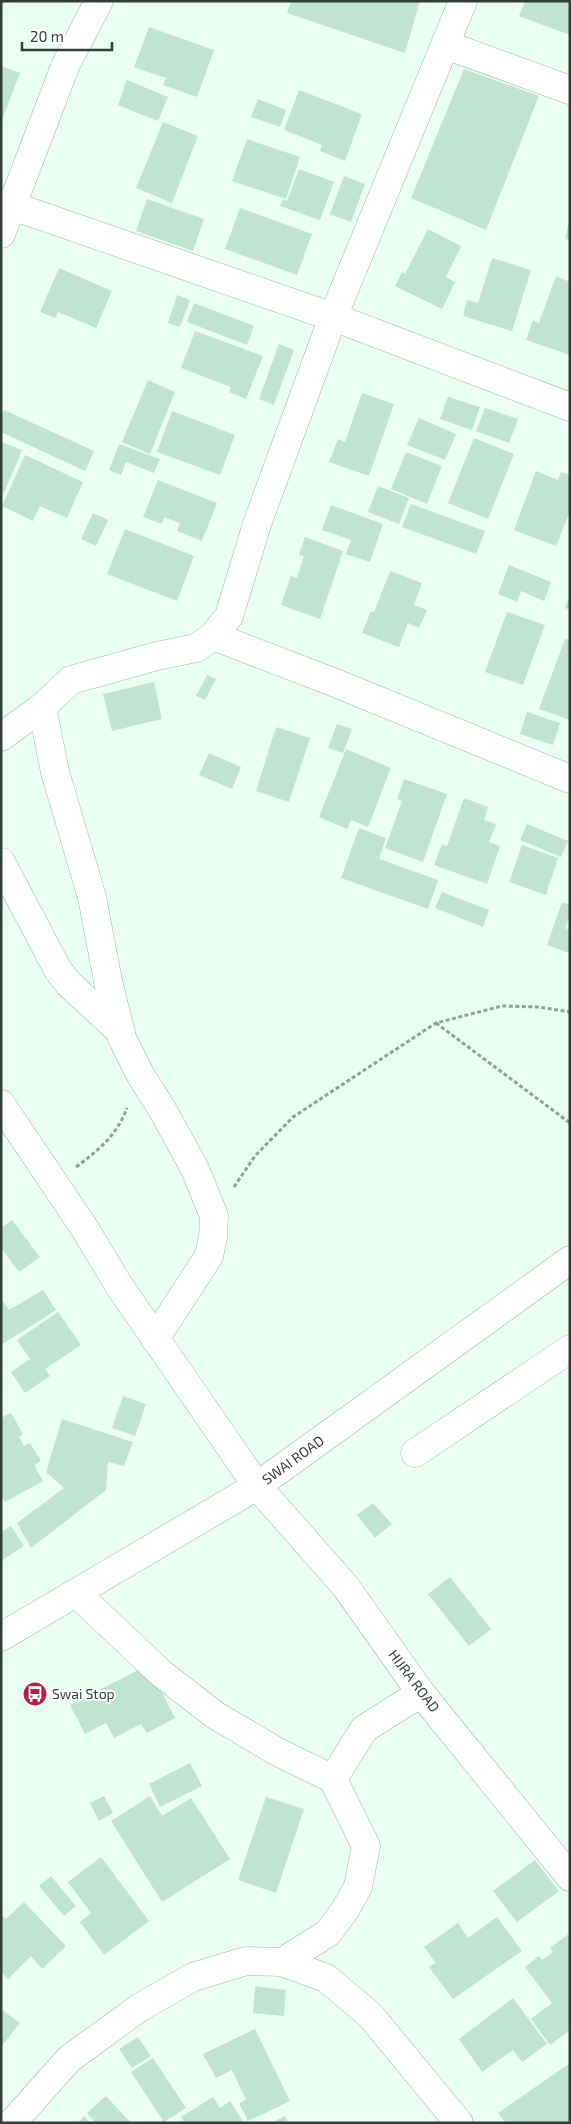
<svg xmlns="http://www.w3.org/2000/svg" width="571" height="2124" viewBox="0 0 571 2124" font-family="'Exo 2',sans-serif">
<rect width="100%" height="100%" fill="#eafff4"/>
<g fill="#c1e3d2">
<polygon points="291,1 420,1 405,53 287,13"/>
<polygon points="525,1 570,1 570,35 519,16"/>
<polygon points="149,27 214,50 197,97 163,85 166,78 134,67"/>
<polygon points="1,66 20,73 1,122"/>
<polygon points="464,69 539,96 486,230 411,198"/>
<polygon points="127,80 168,97 158,121 118,105"/>
<polygon points="299,90 362,114 345,161 320,151 322,145 284,130"/>
<polygon points="258,99 286,110 280,127 251,117"/>
<polygon points="163,122 198,136 172,203 136,188"/>
<polygon points="247,139 300,157 286,199 232,181"/>
<polygon points="299,169 334,182 320,220 280,206 283,199 287,201"/>
<polygon points="344,176 365,184 351,222 330,214"/>
<polygon points="147,199 204,219 193,251 136,231"/>
<polygon points="240,208 312,234 297,275 225,249"/>
<polygon points="569,221 570,221 570,240 565,239"/>
<polygon points="428,229 461,246 446,277 455,282 442,309 395,286 402,272 405,274"/>
<polygon points="492,258 531,270 512,331 463,316 467,300 478,303"/>
<polygon points="59,268 112,291 96,328 58,312 55,318 40,312"/>
<polygon points="556,276 570,282 570,355 526,340 533,320 539,323"/>
<polygon points="177,295 190,300 180,327 168,323"/>
<polygon points="194,303 254,326 247,345 187,322"/>
<polygon points="195,331 263,356 246,399 229,392 231,387 181,368"/>
<polygon points="279,344 294,350 274,405 259,399"/>
<polygon points="148,380 175,392 150,454 122,442"/>
<polygon points="362,393 394,404 369,476 329,462 338,439 345,442"/>
<polygon points="448,397 480,407 472,430 440,419"/>
<polygon points="485,408 518,419 509,443 476,431"/>
<polygon points="4,410 94,451 85,471 1,432 1,417"/>
<polygon points="172,411 235,435 220,475 157,452"/>
<polygon points="419,418 456,434 445,460 407,445"/>
<polygon points="474,438 514,454 488,519 448,503"/>
<polygon points="1,442 22,450 4,493 1,491"/>
<polygon points="119,444 160,459 154,473 126,462 121,475 109,470"/>
<polygon points="406,452 442,466 427,504 391,489"/>
<polygon points="25,455 83,482 67,518 40,506 33,521 2,506"/>
<polygon points="536,471 558,480 561,472 570,475 570,511 556,546 514,530"/>
<polygon points="158,480 217,503 202,541 177,531 180,523 164,517 162,524 143,517"/>
<polygon points="378,486 409,498 399,524 368,512"/>
<polygon points="411,504 485,531 476,554 402,527"/>
<polygon points="331,505 383,524 370,562 346,554 351,540 322,530"/>
<polygon points="93,513 108,520 96,546 81,539"/>
<polygon points="125,529 194,556 177,601 107,574"/>
<polygon points="305,537 343,551 320,619 281,605 291,576 297,578 304,556 299,555"/>
<polygon points="509,565 551,582 544,601 521,591 517,602 498,594"/>
<polygon points="390,571 422,583 414,605 427,610 419,628 408,623 399,647 362,633 371,611 374,612"/>
<polygon points="570,595 570,610 565,608"/>
<polygon points="507,612 545,625 523,685 485,672"/>
<polygon points="565,639 570,640 570,720 539,709"/>
<polygon points="207,675 216,679 205,700 196,696"/>
<polygon points="154,682 162,719 112,731 103,694"/>
<polygon points="527,712 560,723 553,745 520,734"/>
<polygon points="337,724 352,729 343,753 328,748"/>
<polygon points="276,727 310,738 289,802 256,791"/>
<polygon points="346,749 391,768 368,827 351,820 347,829 319,817"/>
<polygon points="209,753 241,767 232,789 199,775"/>
<polygon points="404,779 447,794 423,862 385,848 402,801 397,799"/>
<polygon points="464,798 488,807 484,820 496,824 489,842 500,846 487,884 434,865 442,844 447,846"/>
<polygon points="527,824 568,841 561,857 520,840"/>
<polygon points="359,828 386,838 379,859 438,880 428,909 341,878"/>
<polygon points="522,845 558,858 546,895 509,882"/>
<polygon points="442,892 489,910 483,927 435,908"/>
<polygon points="562,902 570,905 570,916 565,928 570,930 569,953 547,945"/>
<polygon points="12,1220 40,1257 19,1272 1,1248 1,1228"/>
<polygon points="43,1290 56,1310 1,1345 1,1298 9,1310"/>
<polygon points="58,1312 81,1345 45,1369 50,1376 25,1393 11,1372 30,1359 17,1340"/>
<polygon points="123,1396 146,1404 135,1436 112,1428"/>
<polygon points="11,1413 23,1434 19,1437 24,1446 30,1443 41,1461 34,1465 43,1481 5,1502 1,1495 1,1418"/>
<polygon points="62,1419 133,1442 124,1466 108,1462 106,1490 31,1548 17,1523 64,1488 46,1472"/>
<polygon points="373,1503 392,1524 375,1538 357,1515"/>
<polygon points="11,1526 24,1546 1,1561 1,1532"/>
<polygon points="450,1577 491,1629 469,1646 428,1594"/>
<polygon points="148,1665 175,1718 147,1733 141,1724 114,1738 106,1723 85,1734 70,1705"/>
<polygon points="190,1763 202,1786 160,1807 149,1784"/>
<polygon points="104,1796 113,1813 99,1821 90,1803"/>
<polygon points="150,1796 162,1816 191,1798 230,1859 162,1902 111,1821"/>
<polygon points="266,1797 304,1809 276,1893 238,1880"/>
<polygon points="101,1857 149,1921 104,1955 80,1922 91,1913 68,1882"/>
<polygon points="535,1860 559,1891 517,1922 493,1891"/>
<polygon points="51,1876 76,1906 64,1916 39,1886"/>
<polygon points="24,1902 66,1946 42,1969 31,1956 8,1979 1,1972 1,1915 6,1919"/>
<polygon points="497,1917 522,1951 453,1999 429,1967 436,1963 424,1947 458,1923 468,1938"/>
<polygon points="570,1933 570,2030 550,2045 531,2019 552,2003 525,1967 539,1956 542,1960 553,1952 550,1948"/>
<polygon points="255,1986 286,1990 284,2016 253,2013"/>
<polygon points="513,1998 547,2044 522,2062 513,2050 482,2072 459,2039"/>
<polygon points="1,2009 20,2023 1,2047"/>
<polygon points="255,2029 290,2101 248,2121 239,2103 246,2100 232,2070 216,2078 203,2054"/>
<polygon points="138,2037 151,2056 132,2068 119,2049"/>
<polygon points="153,2058 186,2108 164,2122 131,2072"/>
<polygon points="570,2063 570,2123 506,2123 498,2113"/>
<polygon points="106,2096 131,2123 96,2123 87,2113"/>
<polygon points="213,2097 220,2108 230,2101 244,2123 185,2123 181,2117"/>
<polygon points="84,2116 90,2123 78,2123"/>
<polygon points="285,2116 288,2123 271,2123"/>
</g>
<g fill="none" stroke-linecap="round" stroke-linejoin="round">
<defs>
<g id="minor">
<polyline points="446,45 570,90"/>
<polyline points="1,202 333,317 570,407"/>
<polyline points="1,234 66,64 99,1"/>
<polyline points="213,636 333,682 570,779"/>
<polyline points="42,707 55,772 92,897 108,981 122,1038 141,1076 162,1109 195,1169 214,1216 213,1237 209,1256 155,1339"/>
<polyline points="1,737 42,707 71,680 157,656 196,648 213,636 229,616 257,524 333,317 463,1"/>
<polyline points="1,862 58,970 69,984 121,1032"/>
<polyline points="1,1104 85,1229 120,1287 257,1486 346,1587 421,1693 570,1877"/>
<polyline points="415,1453 570,1349"/>
<polyline points="76,1593 162,1674 215,1715 276,1751 333,1779 366,1846 358,1887 345,1910 328,1933 282,1962"/>
<polyline points="333,1779 364,1729 421,1693"/>
<polyline points="12,2123 69,2059 139,2008 193,1977 246,1961 282,1962 326,1978 370,2015 459,2123"/>
</g>
<polyline id="tertiary" points="1,1637 257,1486 570,1260"/>
</defs>
<use href="#minor" stroke="#96b7a7" stroke-width="29"/>
<use href="#tertiary" stroke="#96b7a7" stroke-width="29"/>
<g stroke="#90a198" stroke-width="3" stroke-dasharray="4 2.5" stroke-linecap="butt">
<polyline points="436,1023 570,1123"/>
<path d="M76 1167C99 1150 117 1135 127 1108"/>
<polyline points="234,1187 255,1156 293,1117 436,1023 502,1006 539,1007 570,1012"/>
</g>
<use href="#minor" stroke="#fff" stroke-width="28"/>
<use href="#tertiary" stroke="#fff" stroke-width="28"/>
</g>
<defs>
<symbol id="bus-disc" viewBox="-11 -11 22 22"><circle r="9.5" fill="#b32044" stroke="#fff"/><path d="M-5-6H5V4H4V6H2V4H-2V6H-4V4H-5ZM-3.5-4V0h7V-4ZM-3.5 1.2v1.5H-2V1.2ZM2 1.2v1.5H3.5V1.2Z" fill="#fff"/></symbol>
</defs>
<g fill-rule="evenodd">
<use href="#bus-disc" x="21" y="1680" width="28" height="28"/>
</g>
<g text-anchor="middle" stroke-width="4" stroke-linejoin="round" paint-order="stroke">
<g font-size="14" fill="#323f39" stroke="#fff">
<text transform="translate(293 1460) rotate(-36)" y="5">SWAI ROAD</text>
<text transform="translate(414 1681) rotate(53)" y="5">HIJRA ROAD</text>
</g>
<g font-size="14" fill="#323f39" stroke="#fff" text-anchor="start">
<text x="52" y="1699">Swai Stop</text>
</g>
</g>
<rect width="571" height="2124" fill="none" stroke="#323f39" stroke-width="5"/>
<path d="M22 42v8h90v-8" fill="none" stroke="#323f39" stroke-width="2.5"/>
<text x="30" y="42" font-size="15" fill="#323f39" stroke="#ffffff" stroke-width="4" paint-order="stroke">20 m</text>
</svg>
